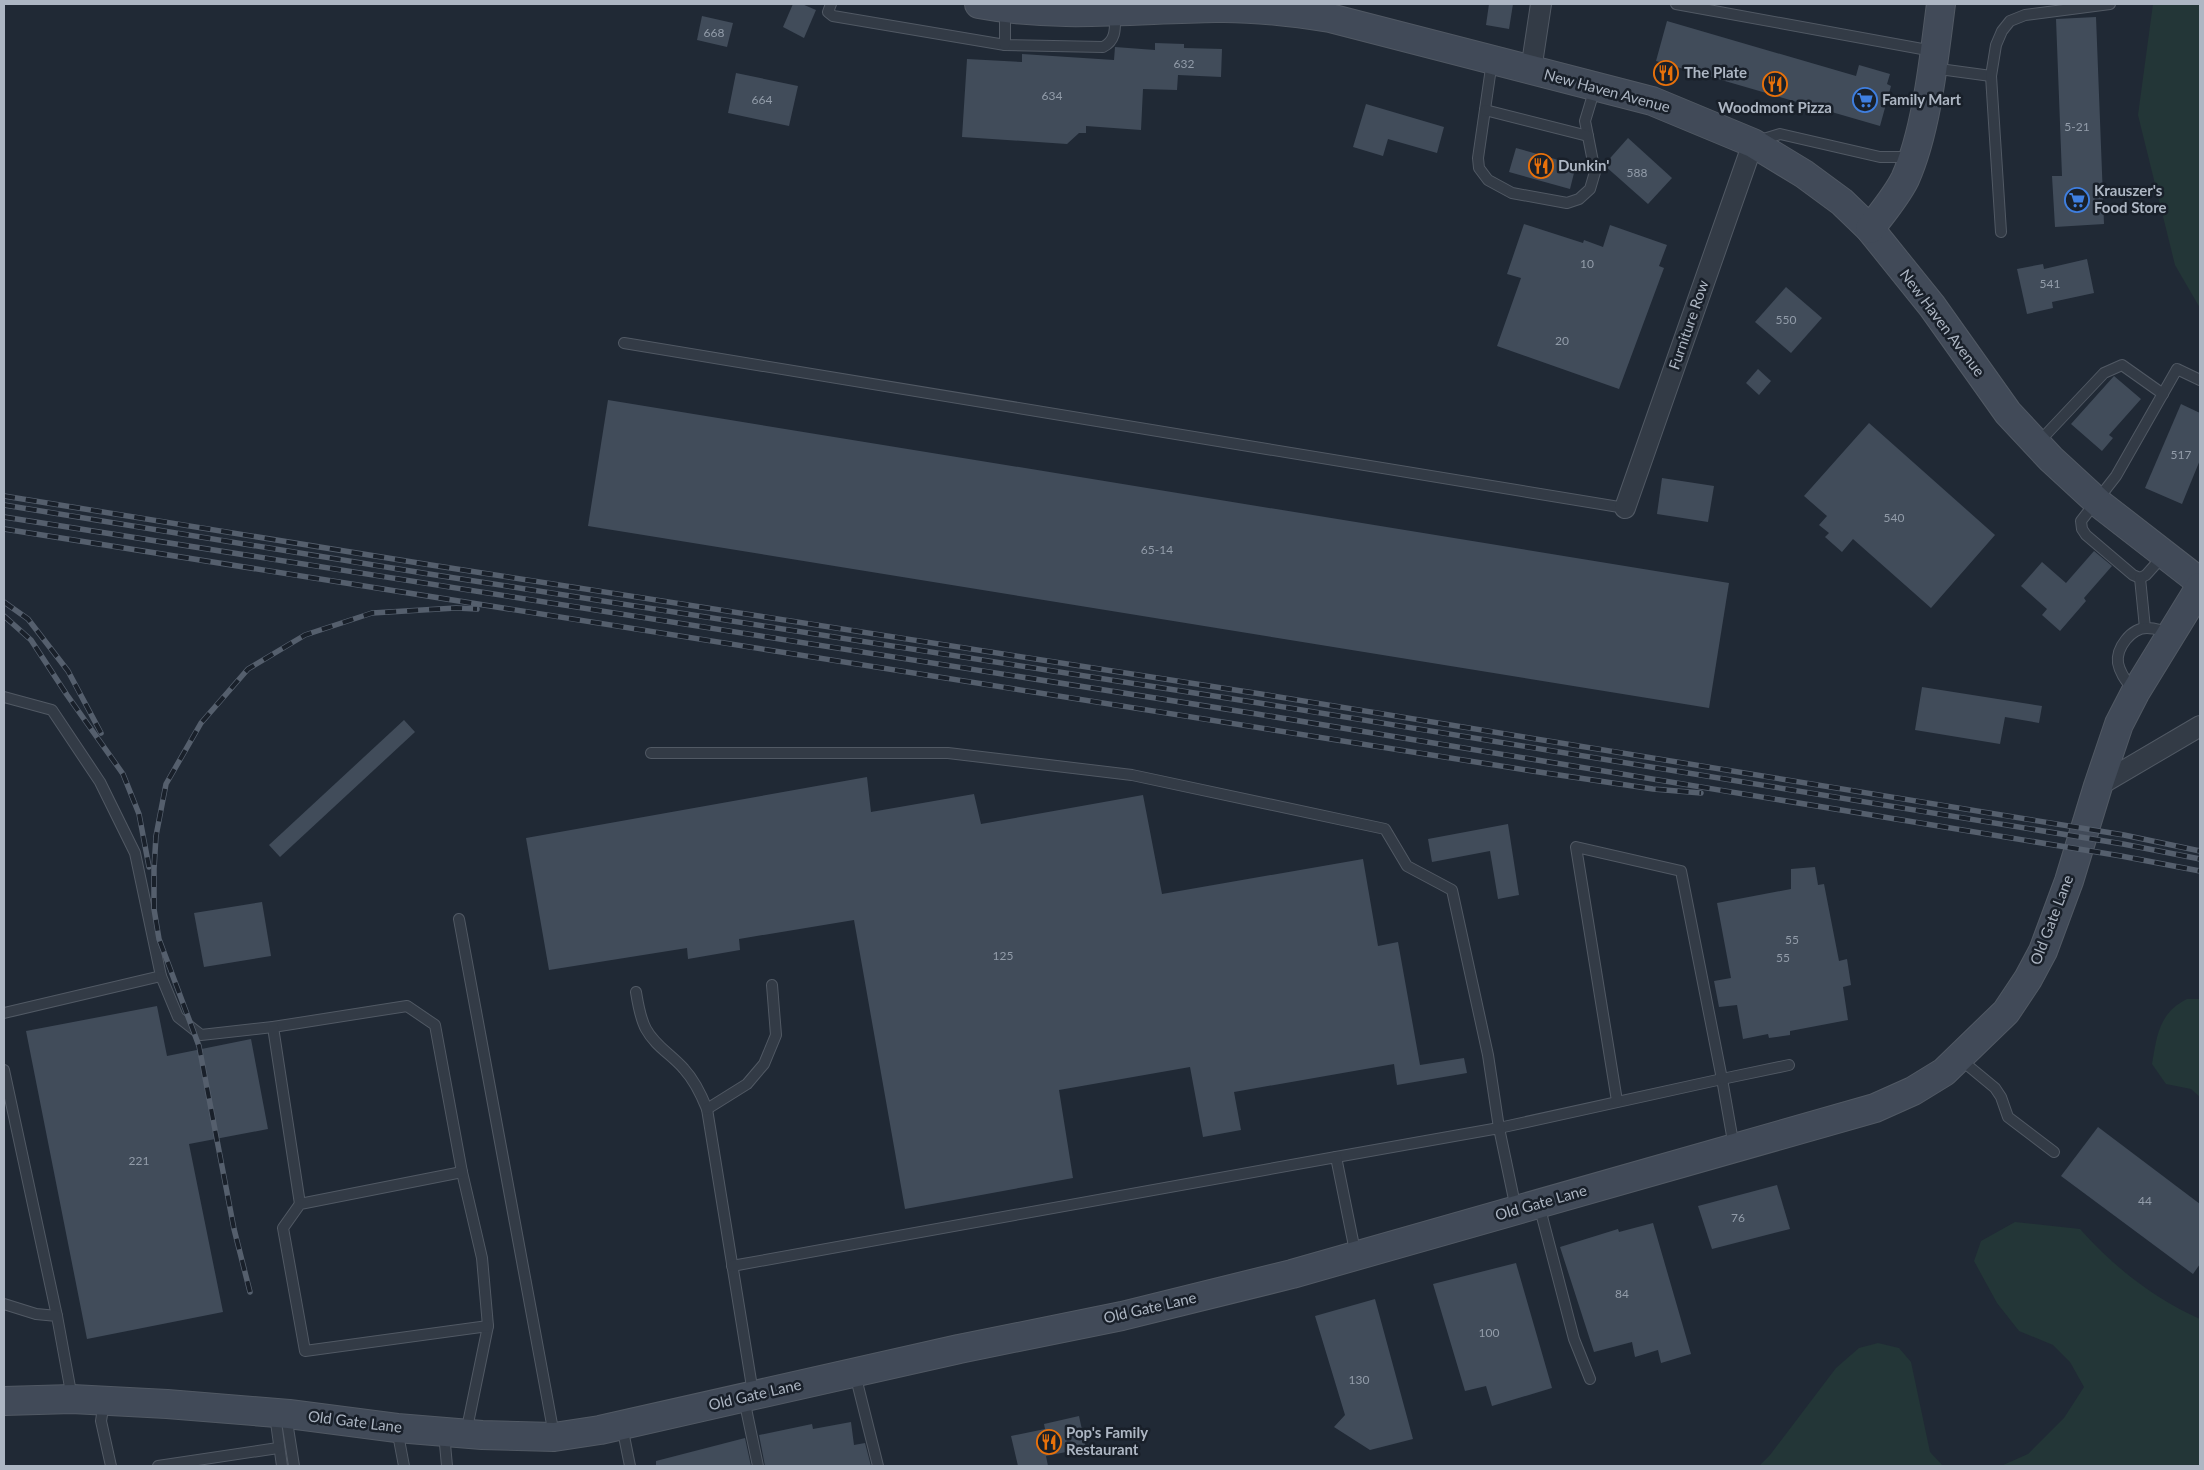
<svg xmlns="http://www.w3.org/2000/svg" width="2204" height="1470" viewBox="0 0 2204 1470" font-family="Lato,sans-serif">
<rect width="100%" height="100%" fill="#202935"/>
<g fill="#233637">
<polygon points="2153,4 2200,4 2200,308 2175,265 2138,115"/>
<path d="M2187 999H2200V1097L2191 1089 2166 1084 2152 1064C2157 1035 2159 1013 2187 999Z"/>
<path d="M2015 1222 2080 1229C2114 1267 2153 1298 2200 1319V1466H2001L2028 1454 2064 1418 2084 1387 2070 1362 2053 1345 2019 1331 1997 1303 1974 1261 1981 1241Z"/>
<polygon points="1878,1343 1899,1348 1911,1362 1930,1452 1943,1466 1759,1466 1770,1455 1836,1368 1859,1348"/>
</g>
<g fill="#414c5a">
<polygon points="793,4 802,4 816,10 804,38 783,27"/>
<polygon points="1489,4 1513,4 1509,29 1486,25"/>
<polygon points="702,16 733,23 727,47 697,40"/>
<polygon points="2096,17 2104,224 2055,227 2052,176 2062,176 2056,19"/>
<polygon points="1667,21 1856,76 1859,65 1890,74 1887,84 1891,86 1880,126 1656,61"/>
<polygon points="1155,43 1184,44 1184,48 1222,49 1221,77 1178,75 1177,90 1143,89 1141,130 1086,126 1086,133 1079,133 1067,144 962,137 967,59 1022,62 1022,54 1114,60 1115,47 1155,50"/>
<polygon points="736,73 798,86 789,126 728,113"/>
<polygon points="1366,104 1444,127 1437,153 1388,139 1383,156 1353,147"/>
<polygon points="1628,138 1672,178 1648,204 1604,165"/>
<polygon points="1516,148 1576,165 1570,189 1509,172"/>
<polygon points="1524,224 1583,243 1584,240 1603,247 1610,225 1667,245 1659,266 1664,268 1619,389 1497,346 1521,278 1507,274"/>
<polygon points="2087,259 2094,293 2052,302 2053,308 2027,314 2017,269 2043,264 2044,269"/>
<polygon points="1786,287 1822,318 1791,353 1755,322"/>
<polygon points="1758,369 1771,381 1759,395 1746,383"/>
<polygon points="2114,376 2141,399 2109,435 2113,438 2102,451 2071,424"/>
<polygon points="608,400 1729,583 1709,708 588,526"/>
<polygon points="2181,404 2200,413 2200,460 2182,504 2145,488"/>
<polygon points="1869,423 1995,535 1931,608 1853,539 1842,552 1825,537 1829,533 1819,525 1827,516 1804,496"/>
<polygon points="1662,478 1714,486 1708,522 1657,514"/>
<polygon points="2094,551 2112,566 2084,598 2086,601 2060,631 2042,615 2047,609 2021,586 2042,562 2066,583"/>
<polygon points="1922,687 2042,706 2039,723 2005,717 2000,744 1915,730"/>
<polygon points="404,720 415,732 280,857 269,845"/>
<polygon points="867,777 871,812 974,794 981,824 1143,795 1162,894 1363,859 1378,946 1398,942 1420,1065 1464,1058 1467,1073 1397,1085 1394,1064 1234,1092 1241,1130 1203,1137 1190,1067 1059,1090 1073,1178 905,1209 854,920 739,939 740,950 688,959 687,948 549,970 526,838"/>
<polygon points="1508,824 1519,895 1498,899 1490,851 1432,862 1428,839"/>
<polygon points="1815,867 1818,885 1824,884 1839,961 1847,959 1851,985 1843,987 1848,1020 1790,1031 1790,1035 1769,1038 1768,1034 1743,1039 1737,1005 1719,1007 1714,981 1731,978 1717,903 1791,889 1791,869"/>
<polygon points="262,902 271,956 204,967 194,913"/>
<polygon points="157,1006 167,1056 251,1039 268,1129 189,1144 223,1312 87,1339 26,1031"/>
<polygon points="2098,1127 2200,1204 2200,1264 2193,1274 2061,1176"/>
<polygon points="1777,1185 1790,1229 1712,1249 1698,1206"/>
<polygon points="1653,1223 1691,1354 1661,1363 1658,1350 1635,1357 1632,1342 1594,1352 1560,1247 1618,1229 1619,1232"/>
<polygon points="1516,1263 1552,1388 1492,1406 1486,1386 1465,1391 1433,1284"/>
<polygon points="1375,1299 1413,1439 1370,1450 1334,1427 1345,1415 1315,1316"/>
<polygon points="1079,1416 1086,1448 1046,1456 1048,1466 1018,1466 1011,1436 1045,1429 1044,1424"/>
<polygon points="851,1422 854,1445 865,1443 871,1466 765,1466 759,1435 812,1424 813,1429"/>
<polygon points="745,1438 751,1466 656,1466 656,1461"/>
</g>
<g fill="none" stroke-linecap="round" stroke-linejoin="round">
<defs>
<g id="service">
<path d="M831 4 828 12 833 16 1005 45 1103 47C1117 40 1115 27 1115 13"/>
<polyline points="1676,4 1933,51"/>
<polyline points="1005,10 1005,45"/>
<polyline points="1492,61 1478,158 1479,168 1488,180 1512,193 1567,203 1579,199 1590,189 1595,172 1585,121 1595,88"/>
<polyline points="1932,68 1991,76"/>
<polyline points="1485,110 1588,136"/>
<polyline points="1757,141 1780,134 1880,157 1911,157"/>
<polyline points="2001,232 1991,76 1996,45 2002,31 2010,21 2025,15 2110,4"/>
<polyline points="624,343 1625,508"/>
<polyline points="2037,444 2104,373 2122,365 2163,394"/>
<polyline points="2163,556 2146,575 2140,578 2133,575 2086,535 2082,529 2081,521 2116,476 2177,369 2200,380"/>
<polyline points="2140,578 2145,628"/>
<path d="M2133 690C2127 682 2120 674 2118 663 2116 648 2131 628 2147 628 2155 628 2163 631 2170 632"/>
<polyline points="4,697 52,710 100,782 135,853 161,976 4,1013"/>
<polyline points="651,753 948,753 1132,775 1385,829 1407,866 1452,890 1488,1055 1499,1128 1722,1079 1734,1147"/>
<polyline points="459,919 554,1435"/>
<polyline points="161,976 178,1017 201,1035 273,1027 407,1006 435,1025 462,1172 482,1258 488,1326 466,1433"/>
<path d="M636 992C638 1004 640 1018 646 1029 655 1046 672 1055 684 1069 695 1081 701 1094 707 1109L753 1393"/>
<polyline points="273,1027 300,1204"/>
<polyline points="1960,1059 1995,1088 2001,1097 2008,1117 2054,1152"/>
<polyline points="4,1070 57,1316"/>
<polyline points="1617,1101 1576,847 1681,871 1722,1079 1789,1065"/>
<polyline points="707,1109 747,1084 764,1064 776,1035 772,985"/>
<polyline points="1336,1157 1499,1128 1516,1209"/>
<polyline points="462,1172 300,1204 283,1228 305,1351 488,1326"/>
<polyline points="1539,1205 1574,1339 1590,1379"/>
<polyline points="732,1266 1336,1157 1356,1256"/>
<polyline points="4,1304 36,1314 57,1316 72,1398"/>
<polyline points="855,1374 878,1466"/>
<polyline points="744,1399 758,1466"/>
<polyline points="104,1402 101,1421 111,1466"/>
<polyline points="275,1415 282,1466"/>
<polyline points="286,1415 294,1466"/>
<polyline points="622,1426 630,1466"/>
<polyline points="397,1429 404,1466"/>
<polyline points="444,1433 447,1466"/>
<polyline points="158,1466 278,1448"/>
</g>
<g id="minor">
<polyline points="1531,70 1541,4"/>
<polyline points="1625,508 1753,143"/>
<polyline points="2098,786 2200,726"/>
</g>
<g id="secondary">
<path d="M979 4C1058 19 1137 9 1216 8 1255 7 1292 12 1330 18L1652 101 1753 143 1804 174 1842 202 1870 229 1932 306 2008 413 2051 459 2101 505 2200 582"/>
<path d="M1870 229C1882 213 1896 197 1905 179 1927 130 1934 57 1941 4"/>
<polyline points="4,1401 72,1399 167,1404 289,1414 397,1428 482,1435 554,1437 600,1430 959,1349 1122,1316 1292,1274 1875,1108 1913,1091 1944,1072 2006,1012 2028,979 2043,951 2069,881 2098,786 2119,724 2135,693 2200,587"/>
</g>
</defs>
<use href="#service" stroke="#515964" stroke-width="12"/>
<use href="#minor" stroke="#515964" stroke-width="22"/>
<use href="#secondary" stroke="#515964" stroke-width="30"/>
<use href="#service" stroke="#333b46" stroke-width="10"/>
<use href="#minor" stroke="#333b46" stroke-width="20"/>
<use href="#secondary" stroke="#414a58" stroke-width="28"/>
<defs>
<g id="rail">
<polyline points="4,496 431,565 1261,694 2124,835 2200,851"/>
<polyline points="4,505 429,574 1259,703 2123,844 2200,859"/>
<polyline points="4,517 1257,714 2121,856 2200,871"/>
<polyline points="4,529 1539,772 1653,789 1701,793"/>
<polyline points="4,602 28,619 68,671 101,733"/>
<polyline points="4,616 31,640 67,695 123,774 139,814 149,867"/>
<polyline points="250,1292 234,1229 199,1046 159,939 154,909 154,869 156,836 166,784 201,723 248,669 305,635 372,613 456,608 477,609"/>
</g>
</defs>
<use href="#rail" stroke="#555f6d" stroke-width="5.5"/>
<use href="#rail" stroke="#19202a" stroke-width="4" stroke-dasharray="11" stroke-linecap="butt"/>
</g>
<defs>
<symbol id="restaurant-ring" viewBox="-11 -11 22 22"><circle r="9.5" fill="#19202a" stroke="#e8710a" stroke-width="1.5"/><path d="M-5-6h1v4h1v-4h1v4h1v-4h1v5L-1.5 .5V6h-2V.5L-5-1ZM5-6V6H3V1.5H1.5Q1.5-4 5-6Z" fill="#e8710a"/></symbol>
<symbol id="supermarket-ring" viewBox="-11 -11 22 22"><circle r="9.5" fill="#19202a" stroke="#3f7fe0" stroke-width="1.5"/><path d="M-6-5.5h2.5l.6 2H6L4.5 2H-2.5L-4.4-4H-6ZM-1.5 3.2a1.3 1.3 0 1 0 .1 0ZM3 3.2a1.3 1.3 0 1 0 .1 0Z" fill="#3f7fe0"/></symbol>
</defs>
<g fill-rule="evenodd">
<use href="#restaurant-ring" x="1652" y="59" width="28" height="28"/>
<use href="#restaurant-ring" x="1761" y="70" width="28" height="28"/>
<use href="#supermarket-ring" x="1851" y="86" width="28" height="28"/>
<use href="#restaurant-ring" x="1527" y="152" width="28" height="28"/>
<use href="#supermarket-ring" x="2063" y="186" width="28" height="28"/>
<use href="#restaurant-ring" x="1035" y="1428" width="28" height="28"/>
</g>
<g text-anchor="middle" stroke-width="5" stroke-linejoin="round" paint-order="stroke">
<g font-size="12" fill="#929ca9">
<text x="714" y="37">668</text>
<text x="1184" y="68">632</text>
<text x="1052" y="100">634</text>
<text x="762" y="104">664</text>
<text x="2077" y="131">5-21</text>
<text x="1637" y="177">588</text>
<text x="1587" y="268">10</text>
<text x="2050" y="288">541</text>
<text x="1786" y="324">550</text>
<text x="1562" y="345">20</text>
<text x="2181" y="459">517</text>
<text x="1894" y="522">540</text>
<text x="1157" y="554">65-14</text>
<text x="1792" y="944">55</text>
<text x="1003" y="960">125</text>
<text x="1783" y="962">55</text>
<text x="139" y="1165">221</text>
<text x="2145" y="1205">44</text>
<text x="1738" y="1222">76</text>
<text x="1622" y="1298">84</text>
<text x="1489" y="1337">100</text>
<text x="1359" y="1384">130</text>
</g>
<g font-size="15" font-weight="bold" fill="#adb6c3" stroke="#19202a" text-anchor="start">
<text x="1684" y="78">The Plate</text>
<text x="1882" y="105">Family Mart</text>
<text x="1775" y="113" text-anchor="middle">Woodmont Pizza</text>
<text x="1558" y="171">Dunkin'</text>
<text x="2094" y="196">Krauszer's<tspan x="2094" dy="17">Food Store</tspan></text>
<text x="1066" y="1438">Pop's Family<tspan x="1066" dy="17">Restaurant</tspan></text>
</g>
<g font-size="15" fill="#adb6c3" stroke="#19202a">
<text transform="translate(1607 91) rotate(15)" y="5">New Haven Avenue</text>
<text transform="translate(1942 323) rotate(53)" y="5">New Haven Avenue</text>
<text transform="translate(1689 325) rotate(-71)" y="5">Furniture Row</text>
<text transform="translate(2052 920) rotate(-69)" y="5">Old Gate Lane</text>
<text transform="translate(1541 1203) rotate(-16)" y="5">Old Gate Lane</text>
<text transform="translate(1150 1308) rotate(-13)" y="5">Old Gate Lane</text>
<text transform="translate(755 1395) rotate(-13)" y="5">Old Gate Lane</text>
<text transform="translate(355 1422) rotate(7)" y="5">Old Gate Lane</text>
</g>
</g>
<rect width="2204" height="1470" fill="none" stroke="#adb6c3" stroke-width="10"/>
</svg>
